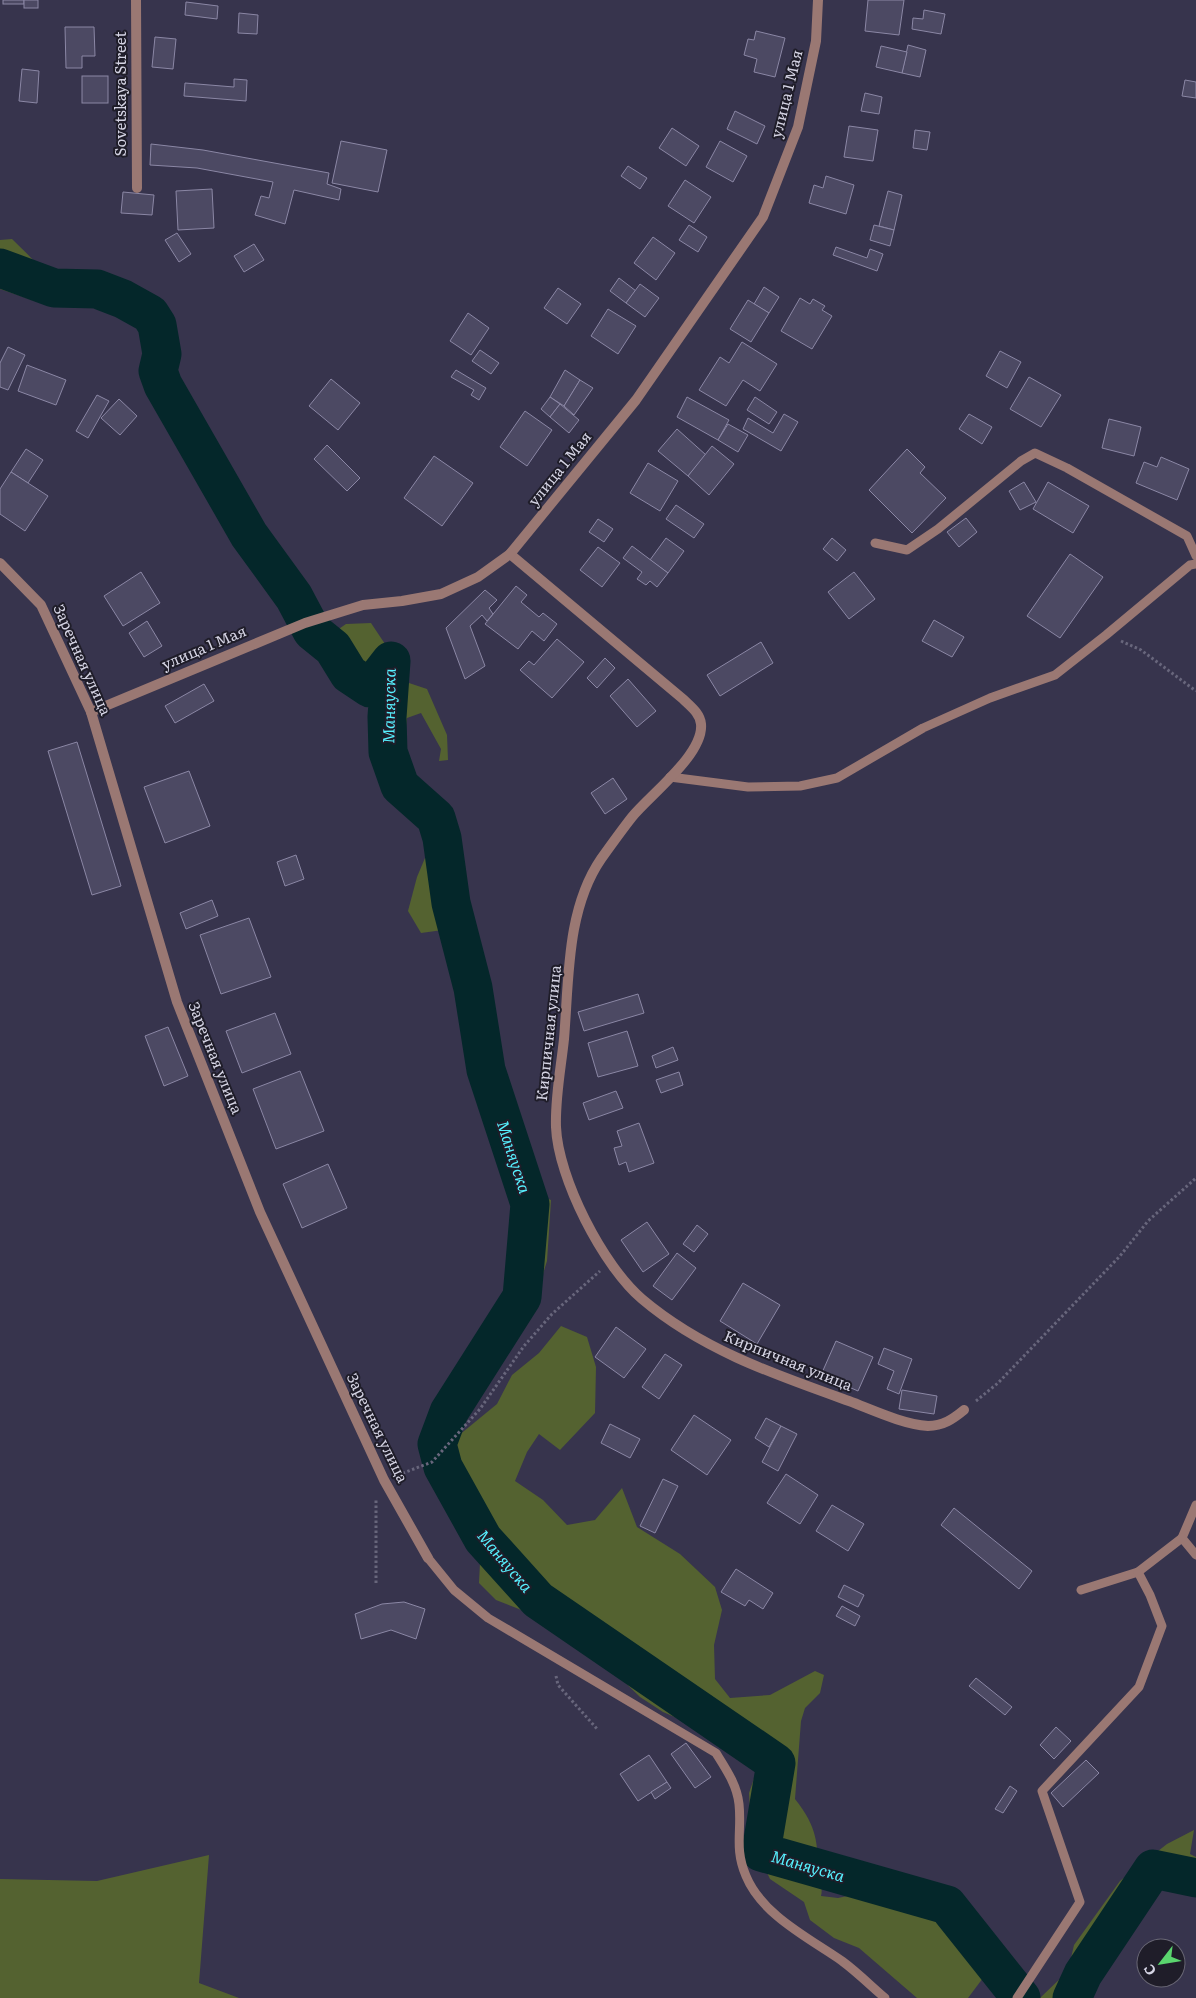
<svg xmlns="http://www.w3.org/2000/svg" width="1196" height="1998" viewBox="0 0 1196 1998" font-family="Literata,serif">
<rect width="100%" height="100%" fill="#37344d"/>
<g fill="#546230">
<path d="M12 239C29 256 55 277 52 303L35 301 0 289V240Z"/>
<path d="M371 623 393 656 403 681 427 689 447 735 448 760 439 761 441 749 421 713 407 718 405 733 401 743 393 708 392 681 380 669 376 686C351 672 346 658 333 633L346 624Z"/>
<path d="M452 857C465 885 470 896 465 927L421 933 408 911 417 877 425 858Z"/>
<path d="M531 1193 551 1200 547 1261 532 1309 482 1391 458 1436 497 1404 512 1375 539 1353 561 1326 587 1337 596 1367 595 1413 560 1450 539 1434 527 1452 515 1481 543 1500 567 1525 595 1520 622 1488 637 1527 680 1554 715 1587 722 1610 714 1645 715 1679 730 1698 770 1695 815 1671 824 1675 820 1693 805 1708 801 1721 795 1799C818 1828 817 1842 819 1877 820 1885 823 1888 821 1896L838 1898 866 1892 878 1895 909 1910 926 1907 941 1908 985 1936 994 1951 986 1974 968 1998H917L859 1948 834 1938 810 1920 804 1902 770 1879 752 1842 749 1793 757 1770 740 1745 663 1712 640 1697 570 1629 496 1600 479 1583 481 1543 450 1491 439 1425 453 1382 484 1347 522 1236Z"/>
<path d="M1194 1830 1190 1854 1196 1857V1892C1180 1889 1162 1887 1147 1895 1128 1906 1092 1976 1080 1998H1040L1068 1971 1074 1945 1120 1881 1167 1844Z"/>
<polygon points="209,1855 199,1983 239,1998 0,1998 0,1879 97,1881"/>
</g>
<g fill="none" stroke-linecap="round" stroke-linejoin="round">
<g stroke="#04272a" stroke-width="39">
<polyline points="0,268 54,288 97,289 123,299 150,314 157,325 162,354 158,371 163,385 249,535 294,597 312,631 333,648 349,674 370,688 391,661 387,717 388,752 400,786 436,818 442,838 451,903 473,988 486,1070 530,1204 522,1297 449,1412 437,1444 443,1467 483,1539 538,1600 776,1763 761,1852 947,1905 1021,1998"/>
<polyline points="1072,1998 1083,1974 1153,1869 1196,1878"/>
</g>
</g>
<g fill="#4c4963" stroke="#8b87a5">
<rect x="3" y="0" width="21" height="4"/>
<rect x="24" y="0" width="14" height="8"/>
<polygon points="868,0 904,0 899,35 865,31"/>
<polygon points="186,2 218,6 217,19 185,15"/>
<polygon points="924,10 945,14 941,34 912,29 913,18 923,19"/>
<polygon points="239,13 258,15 257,34 238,33"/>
<polygon points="65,27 94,27 95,56 82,56 82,68 66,68"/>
<polygon points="756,31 785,38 775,77 754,72 757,59 744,55 748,39 754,40"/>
<polygon points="155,37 176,39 173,69 152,67"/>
<polygon points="908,45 926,50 920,77 902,73"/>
<polygon points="881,46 907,52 902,73 876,67"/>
<polygon points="22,69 39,71 37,103 19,101"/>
<rect x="82" y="76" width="26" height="27"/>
<polygon points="234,79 247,80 246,101 184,96 185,83 234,87"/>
<polygon points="1185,80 1196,82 1196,98 1182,96"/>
<polygon points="865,93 882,97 879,114 861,111"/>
<polygon points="735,111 765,126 757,144 727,129"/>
<polygon points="849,126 878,130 873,161 844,157"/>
<polygon points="672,128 699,146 686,166 659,148"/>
<polygon points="915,130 930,132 927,150 913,148"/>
<polygon points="341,141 387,150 378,192 332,183"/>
<polygon points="720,141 747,156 733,182 706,167"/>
<polygon points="151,144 203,150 329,173 327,184 341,189 339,200 294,190 285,224 255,215 261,196 269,198 273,182 197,168 150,165"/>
<polygon points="628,166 647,178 640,189 621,176"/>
<polygon points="826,176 854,185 846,214 809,203 814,185 823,188"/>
<polygon points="685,180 711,197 694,223 668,206"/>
<polygon points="212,189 214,228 178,230 176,191"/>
<polygon points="888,191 902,195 894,230 879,226"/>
<polygon points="123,192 154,195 152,215 121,213"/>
<polygon points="689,225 707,237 698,252 679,240"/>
<polygon points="874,225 894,230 890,246 870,240"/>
<polygon points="177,233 191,254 179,262 165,240"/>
<polygon points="653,237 675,253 656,280 634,263"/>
<polygon points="254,244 264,260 244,272 234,256"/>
<polygon points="836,247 867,258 870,249 883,254 877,271 833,255"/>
<polygon points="619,278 636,291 626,303 610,291"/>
<polygon points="640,284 659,298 645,317 626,303"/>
<polygon points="764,287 779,297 769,313 754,304"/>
<polygon points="558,288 581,304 567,324 544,308"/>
<polygon points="800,298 810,304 813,299 825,306 822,310 832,316 812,349 781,331"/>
<polygon points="748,300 769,313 751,342 730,329"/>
<polygon points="608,309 636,326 618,354 591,336"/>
<polygon points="468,313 489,328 471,355 450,341"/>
<polygon points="742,342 777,364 760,391 743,380 726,406 699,390 720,357 729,363"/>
<polygon points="8,347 25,355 8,390 0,387 0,363"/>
<polygon points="480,350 499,363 491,374 472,361"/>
<polygon points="1000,351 1021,362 1007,388 986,376"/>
<polygon points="27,365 66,380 56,405 18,391"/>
<polygon points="456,370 486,388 479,400 471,395 474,390 451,377"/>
<polygon points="565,370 580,380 564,406 550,397"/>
<polygon points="1029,377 1061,395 1041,427 1010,409"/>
<polygon points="331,379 360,403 338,430 309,406"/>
<polygon points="580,380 593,388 574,415 564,406"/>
<polygon points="97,395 109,401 88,438 76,431"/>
<polygon points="550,397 560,404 550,417 541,409"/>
<polygon points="687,397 729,420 718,440 677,417"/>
<polygon points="755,397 777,412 769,424 747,410"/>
<polygon points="119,399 137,416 120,435 101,418"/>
<polygon points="560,404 579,420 569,433 550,417"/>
<polygon points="525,411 552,430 527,466 500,447"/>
<polygon points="784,414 798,422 781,451 743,429 748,418 773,433"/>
<polygon points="969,414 992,427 982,444 959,429"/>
<polygon points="1109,419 1141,427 1134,456 1102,448"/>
<polygon points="728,424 748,435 738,452 718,440"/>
<polygon points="677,429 706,455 688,476 658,451"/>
<polygon points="327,445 360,478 347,491 314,459"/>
<polygon points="712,446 734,464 709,495 688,476"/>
<polygon points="26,449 43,460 28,483 11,472"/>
<polygon points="907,449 925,467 920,473 946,498 912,533 869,490"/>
<polygon points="434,456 473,483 442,526 404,498"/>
<polygon points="1161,457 1189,469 1177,500 1136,483 1144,462 1157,467"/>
<polygon points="648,463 678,481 660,511 630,493"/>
<polygon points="11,472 48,496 25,531 0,514 0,489"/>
<polygon points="1024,482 1036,502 1020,510 1009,491"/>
<polygon points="1048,482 1089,506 1073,533 1033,509"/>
<polygon points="676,505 704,524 694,538 666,519"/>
<polygon points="966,518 977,532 959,547 947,532"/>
<polygon points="598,519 613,529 604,542 589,532"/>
<polygon points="666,538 684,551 668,573 650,560"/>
<polygon points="832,538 846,550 837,561 823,549"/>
<polygon points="632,546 668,573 657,587 650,581 646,585 637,579 642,572 623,558"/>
<polygon points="598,547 620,563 602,587 580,570"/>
<polygon points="1070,554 1103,577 1060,638 1027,616"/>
<polygon points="141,572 160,603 123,626 104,596"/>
<polygon points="854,572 875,599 849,619 828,592"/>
<polygon points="516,586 527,595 521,602 539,617 543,613 557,624 544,641 532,631 518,649 485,624"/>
<polygon points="485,590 497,600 489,608 493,614 487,621 482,615 470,626 485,666 465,679 446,628"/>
<polygon points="934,620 964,637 952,657 922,641"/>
<polygon points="147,621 162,646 144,657 129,633"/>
<polygon points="557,639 584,662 552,698 520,670 529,661 534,665"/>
<polygon points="761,642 773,663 720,696 707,675"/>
<polygon points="605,658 615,668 597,688 587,678"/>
<polygon points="628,679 656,711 637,727 610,696"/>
<polygon points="204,684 214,701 175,723 165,706"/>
<polygon points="77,742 121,886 92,895 48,751"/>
<polygon points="189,771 210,826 165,843 144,787"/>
<polygon points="613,778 627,799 605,814 591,793"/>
<polygon points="296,855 304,879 285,886 277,862"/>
<polygon points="212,900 218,916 186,929 180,913"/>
<polygon points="249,918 271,977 221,994 200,935"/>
<polygon points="638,994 644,1013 584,1031 578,1012"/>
<polygon points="275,1013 291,1054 242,1073 226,1031"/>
<polygon points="168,1027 188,1076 164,1086 145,1036"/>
<polygon points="627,1031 638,1066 598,1077 588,1043"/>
<polygon points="673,1047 678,1060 656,1068 652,1056"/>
<polygon points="300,1071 324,1131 276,1149 253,1089"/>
<polygon points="679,1072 683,1085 661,1093 656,1080"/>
<polygon points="616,1091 623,1108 589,1120 583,1103"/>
<polygon points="639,1123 654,1163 629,1172 626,1162 619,1165 614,1148 622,1146 617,1131"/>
<polygon points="328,1164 347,1208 302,1228 283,1184"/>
<polygon points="647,1222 669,1254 643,1272 621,1240"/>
<polygon points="697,1225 708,1234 694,1252 683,1244"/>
<polygon points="677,1253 696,1268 672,1300 653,1286"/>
<polygon points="743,1283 780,1305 757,1344 720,1321"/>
<polygon points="616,1327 646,1349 624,1378 595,1357"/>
<polygon points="836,1341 873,1357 858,1391 821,1375"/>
<polygon points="884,1348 912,1359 899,1394 887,1389 894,1371 878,1364"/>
<polygon points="665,1354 682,1365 659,1399 642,1387"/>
<polygon points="902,1390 937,1396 934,1414 899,1409"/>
<polygon points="694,1415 731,1440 707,1475 671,1450"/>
<polygon points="766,1418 781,1426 769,1447 755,1438"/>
<polygon points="610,1424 640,1439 630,1458 601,1443"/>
<polygon points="781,1426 797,1434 778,1471 762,1462"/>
<polygon points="786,1474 818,1495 800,1524 767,1503"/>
<polygon points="663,1479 678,1486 655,1533 640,1526"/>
<polygon points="832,1505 864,1524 848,1551 816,1531"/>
<polygon points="954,1508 1032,1571 1019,1589 941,1525"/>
<polygon points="736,1569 773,1593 763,1609 749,1600 745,1606 721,1592"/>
<polygon points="844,1585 864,1595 858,1607 838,1597"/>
<polygon points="404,1602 425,1609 416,1639 391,1630 361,1639 355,1614 382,1604"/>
<polygon points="842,1606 860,1616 855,1626 836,1616"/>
<polygon points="976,1678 1012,1707 1005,1715 969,1686"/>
<polygon points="1056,1727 1071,1741 1054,1759 1040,1745"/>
<polygon points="686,1743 711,1777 695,1788 671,1754"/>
<polygon points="649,1755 667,1782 638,1801 620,1774"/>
<polygon points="1086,1760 1099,1773 1063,1807 1051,1793"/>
<polygon points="667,1782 671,1788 655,1799 651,1792"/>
<polygon points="1010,1786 1017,1791 1003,1813 995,1809"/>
</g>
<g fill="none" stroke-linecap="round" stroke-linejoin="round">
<g stroke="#68667c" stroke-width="3" stroke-dasharray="2.5 2.5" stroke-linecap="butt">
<polyline points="1121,641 1141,650 1196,691"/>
<polyline points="976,1401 998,1383 1120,1256 1148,1221 1196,1178"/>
<polyline points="398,1475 432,1462 480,1409 524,1346 552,1314 600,1271"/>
<polyline points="376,1583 376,1499"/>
<polyline points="556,1676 558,1685 598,1730"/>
</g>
<g stroke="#9a7873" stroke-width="9">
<polyline points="875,543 907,550 938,529 1021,461 1035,453 1067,468 1187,536 1196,556"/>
<polyline points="670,777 748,787 800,786 837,778 923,728 990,698 1055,675 1106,635 1190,565 1196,564"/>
<polyline points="1182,1538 1196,1505"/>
<path d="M428 1558 454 1590 488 1618 716 1753C726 1769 737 1785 739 1804 742 1831 734 1848 746 1876 762 1915 809 1938 842 1961 857 1972 871 1986 885 1998"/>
<polyline points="1081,1590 1138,1572 1182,1538 1196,1555"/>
<polyline points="1017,1998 1080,1902 1042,1791 1139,1687 1162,1626 1150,1595 1138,1572"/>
</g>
<g stroke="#9a7873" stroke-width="10">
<polyline points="136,0 137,188"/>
<path d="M510 554 683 699C690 706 700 713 701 724 704 754 650 795 632 817 621 831 611 845 601 859 566 910 569 981 564 1039 561 1068 555 1097 556 1127 558 1178 603 1266 642 1299 702 1350 776 1375 849 1401 873 1410 902 1424 928 1426 943 1426 953 1419 964 1410"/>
<polyline points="0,563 41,605 91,712 177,1002 260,1212 384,1480 428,1558"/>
<polyline points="91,712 305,623 363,605 402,601 441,594 478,577 510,554 636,400 763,217 798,127 816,41 818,0"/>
</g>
</g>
<g text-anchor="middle" stroke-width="4" stroke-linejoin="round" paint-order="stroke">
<g font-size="15" fill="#d5d4e4" stroke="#1f1d29">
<text transform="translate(121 94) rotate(-90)" y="5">Sovetskaya Street</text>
<text transform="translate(787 94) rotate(-76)" y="5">улица 1 Мая</text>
<text transform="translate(560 469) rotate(-51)" y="5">улица 1 Мая</text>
<text transform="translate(204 648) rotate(-23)" y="5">улица 1 Мая</text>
<text transform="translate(82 660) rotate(66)" y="5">Заречная улица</text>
<text transform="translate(549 1033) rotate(-84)" y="5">Кирпичная улица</text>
<text transform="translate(215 1058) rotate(68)" y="5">Заречная улица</text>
<text transform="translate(788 1361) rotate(22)" y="5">Кирпичная улица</text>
<text transform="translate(377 1428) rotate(64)" y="5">Заречная улица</text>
</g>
<g font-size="16" font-style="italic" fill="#56effd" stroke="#1f1d29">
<text transform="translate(389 706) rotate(-89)" y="6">Маняуска</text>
<text transform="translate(514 1157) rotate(72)" y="6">Маняуска</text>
<text transform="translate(505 1561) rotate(50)" y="6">Маняуска</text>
<text transform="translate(808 1866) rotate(16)" y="6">Маняуска</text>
</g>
</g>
<g transform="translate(1161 1963) rotate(239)"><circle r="24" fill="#1f1d29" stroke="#686674"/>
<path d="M0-4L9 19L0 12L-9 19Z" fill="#5ad56e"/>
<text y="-8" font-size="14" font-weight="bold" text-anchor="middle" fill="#d5d4e4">С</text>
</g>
</svg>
